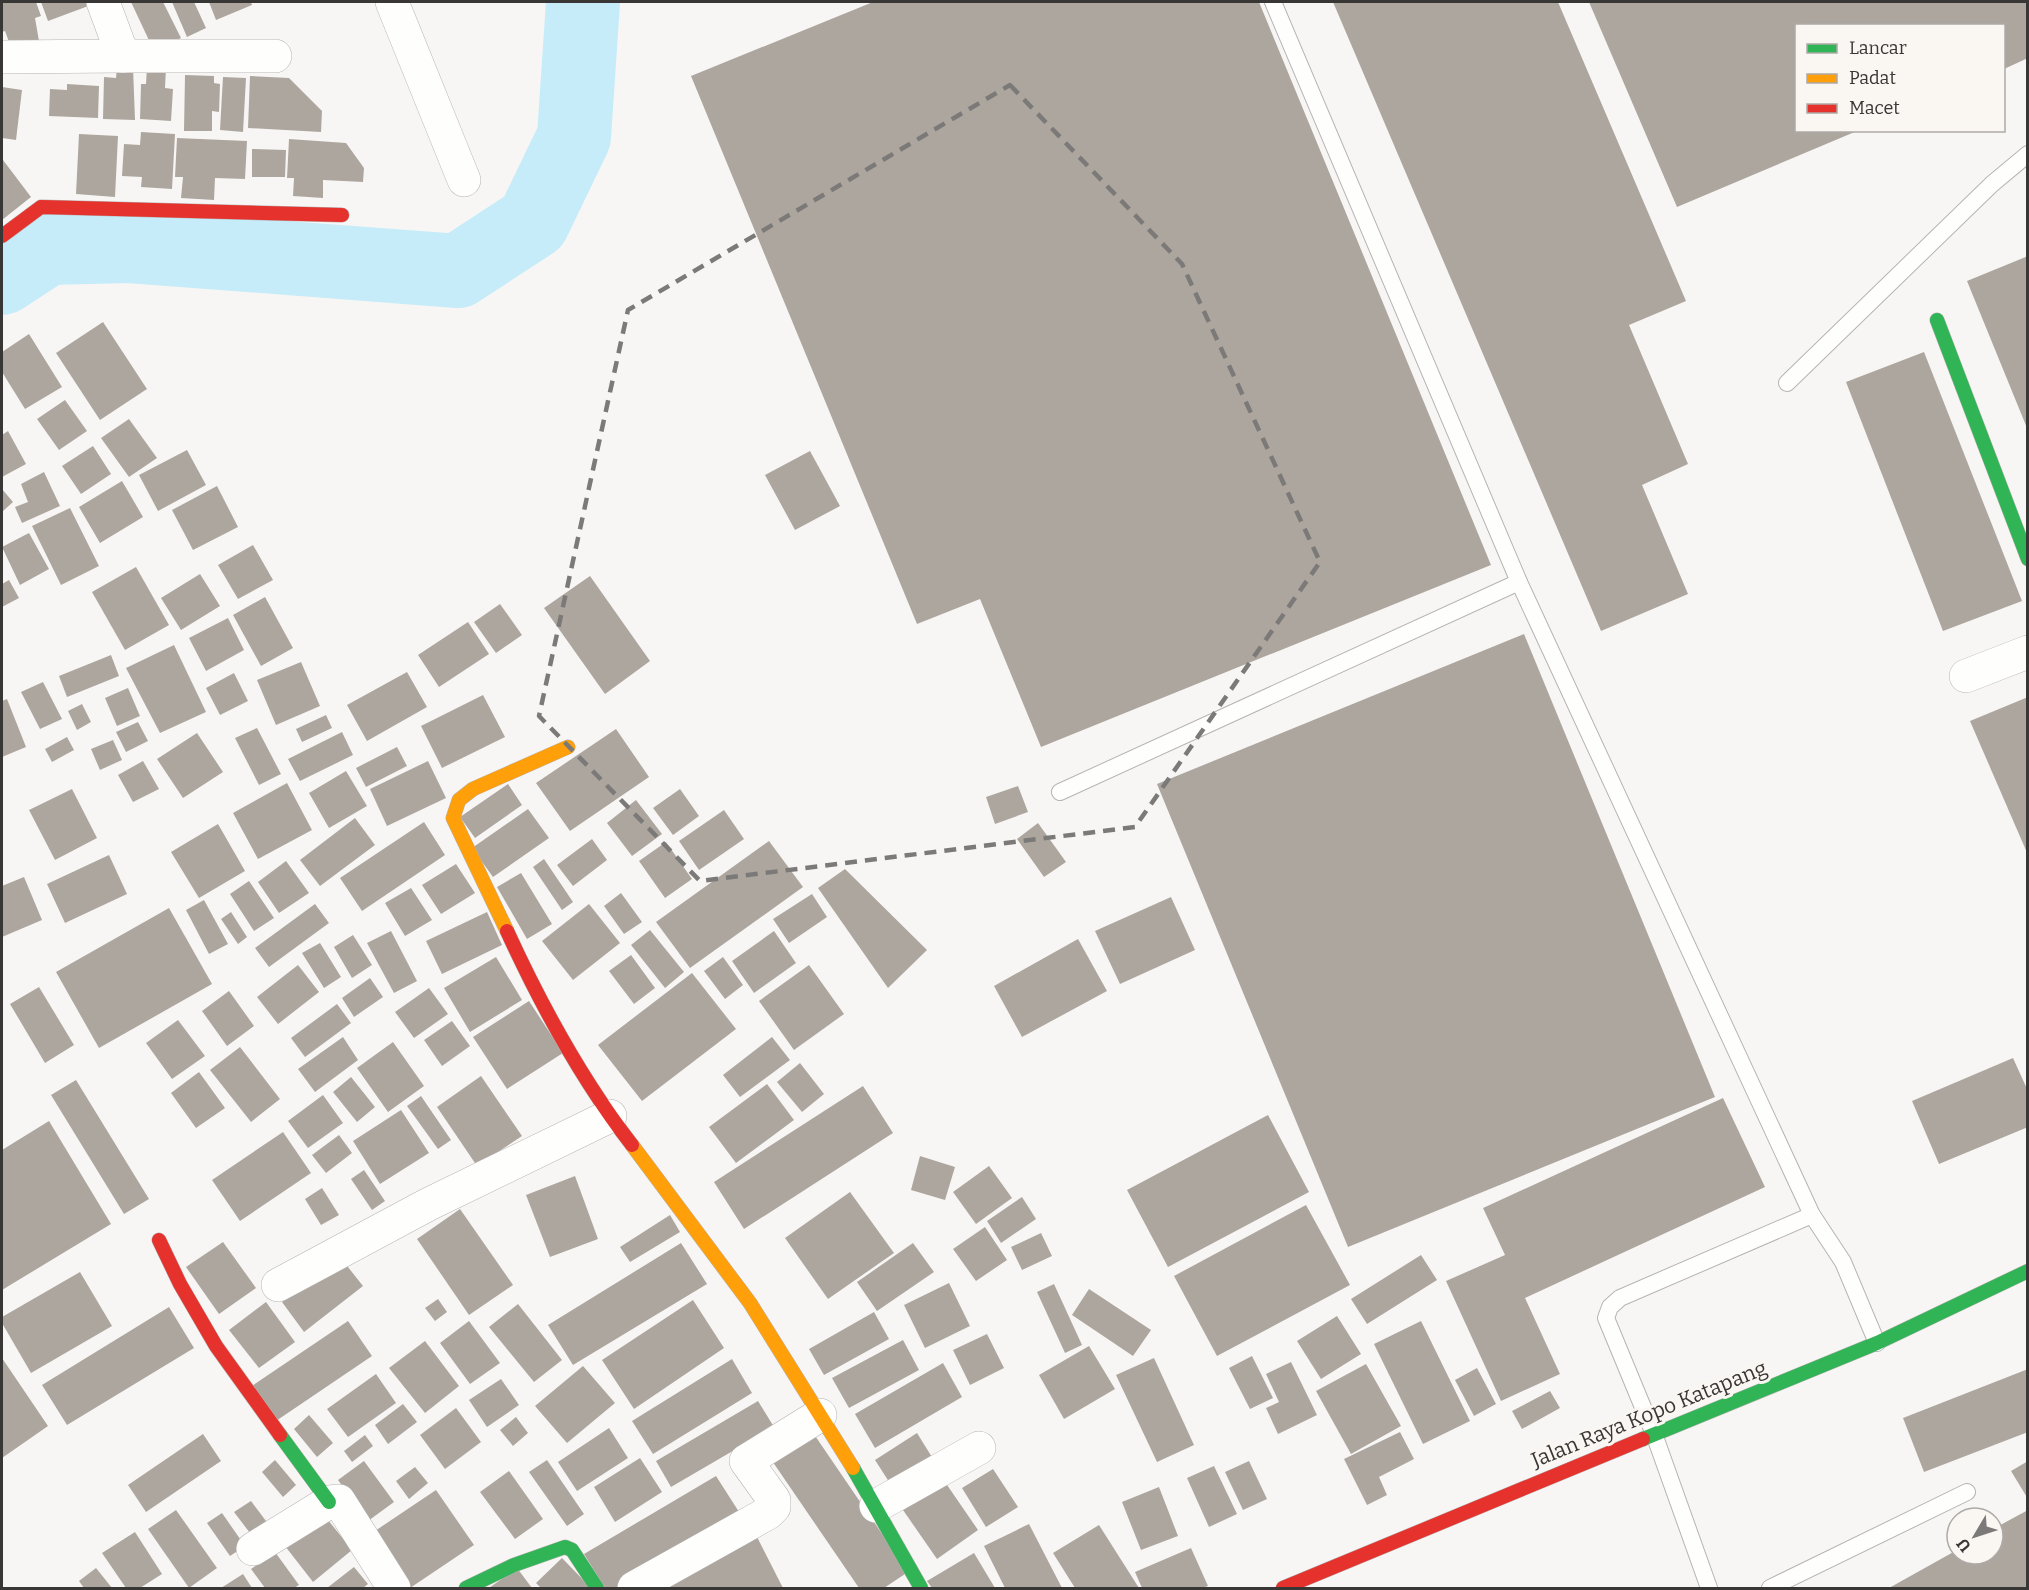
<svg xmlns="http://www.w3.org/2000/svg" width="2029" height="1590" viewBox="0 0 2029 1590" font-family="Bitter,serif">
<rect width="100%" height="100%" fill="#f8f6f4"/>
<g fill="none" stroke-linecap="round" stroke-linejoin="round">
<polyline stroke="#c6ecf9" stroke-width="74" points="2,278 48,248 129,246 458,271 533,222 574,137 583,2"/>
</g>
<g fill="#ada69f">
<polygon points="2,2 36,2 41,16 35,18 39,41 9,42 5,31 2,32"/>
<polygon points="41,2 90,2 91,5 48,21"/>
<polygon points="131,2 163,2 181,38 154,51"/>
<polygon points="172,2 194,2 206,28 187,37"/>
<polygon points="209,2 251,2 252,5 216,20"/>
<polygon points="873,2 1259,2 1491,565 1041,747 980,599 917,624 691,76"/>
<polygon points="1333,2 1558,2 1686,301 1629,325 1688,464 1642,485 1688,594 1601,631"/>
<polygon points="1589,2 2028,2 2028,58 2004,69 2004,26 1796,26 1796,130 1857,131 1677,207"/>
<polygon points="117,67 133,67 135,120 103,119 104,77 116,78"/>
<polygon points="147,67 166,68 165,88 173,89 171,121 140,119 141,84 146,84"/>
<polygon points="185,75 214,76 214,83 220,84 219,112 212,111 212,131 184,131"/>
<polygon points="250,76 289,78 322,111 321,132 248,128"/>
<polygon points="223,77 246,78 243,132 220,130"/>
<polygon points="67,84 99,86 98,118 49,116 50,89 67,90"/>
<polygon points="2,87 22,90 16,140 2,138"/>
<polygon points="141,132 175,134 172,189 141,187 142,177 122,176 124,144 140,145"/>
<polygon points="79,134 118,136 115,197 76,194"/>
<polygon points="177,138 247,141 245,179 215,178 214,200 181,198 183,177 175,177"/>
<polygon points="289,139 346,143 364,168 363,182 323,180 323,198 293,196 294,178 287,178"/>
<polygon points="252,149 286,150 285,177 252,177"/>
<polygon points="3,160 31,197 2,220 2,161"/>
<polygon points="2028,256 2028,428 2027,428 1967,281"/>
<polygon points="103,322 147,389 100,420 56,353"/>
<polygon points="29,334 62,387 25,409 2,372 2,352"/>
<polygon points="1924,352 2022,601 1943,631 1846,382"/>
<polygon points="65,400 87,431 59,450 37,419"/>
<polygon points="129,419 157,458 129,477 101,438"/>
<polygon points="8,431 26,464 2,477 2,435"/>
<polygon points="93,446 111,474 81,494 62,466"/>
<polygon points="187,450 206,485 158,511 139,475"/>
<polygon points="810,451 840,506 795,530 765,475"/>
<polygon points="44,472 60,506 22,523 15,507 28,502 21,484"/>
<polygon points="122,481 143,517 100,543 79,507"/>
<polygon points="217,486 238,527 193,550 172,510"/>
<polygon points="2,489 13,502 2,512"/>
<polygon points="70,508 99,566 61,585 32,526"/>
<polygon points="29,533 49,569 20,585 2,547"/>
<polygon points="253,545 273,580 238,599 218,565"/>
<polygon points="136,567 169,625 125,650 92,592"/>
<polygon points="200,574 220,606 181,630 161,598"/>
<polygon points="590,576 650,661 605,694 544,608"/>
<polygon points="9,580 19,598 2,607 2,584"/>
<polygon points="265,597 293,648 261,666 233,615"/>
<polygon points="500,604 522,635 496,653 474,622"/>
<polygon points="228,618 244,650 206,671 189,638"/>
<polygon points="468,622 489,654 439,687 418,655"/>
<polygon points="1524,634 1715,1097 1348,1247 1157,784"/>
<polygon points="174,645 206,712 160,733 126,668"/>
<polygon points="111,655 119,676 67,697 59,676"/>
<polygon points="301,662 320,706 276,725 257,680"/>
<polygon points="407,672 427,707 367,741 347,705"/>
<polygon points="234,673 248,701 220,715 206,688"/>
<polygon points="43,682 62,719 40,729 21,692"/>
<polygon points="128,688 140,716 117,726 105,698"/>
<polygon points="483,695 505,737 442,768 421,726"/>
<polygon points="2028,697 2028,855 1970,721"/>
<polygon points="7,699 26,747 2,757 2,701"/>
<polygon points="82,704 91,722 77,730 68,711"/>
<polygon points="326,715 332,728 302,742 296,729"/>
<polygon points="138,722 148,741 126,752 116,732"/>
<polygon points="257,728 281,774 259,785 235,738"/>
<polygon points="616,729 649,777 570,831 536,783"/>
<polygon points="342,732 353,755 300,781 288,759"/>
<polygon points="197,733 223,772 183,798 157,759"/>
<polygon points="67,737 74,750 52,762 45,749"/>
<polygon points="113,740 122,760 100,770 91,749"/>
<polygon points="397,747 407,766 366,787 356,768"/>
<polygon points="143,761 159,789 133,802 118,775"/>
<polygon points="428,761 446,798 387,826 370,789"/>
<polygon points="346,771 367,806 329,828 309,793"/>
<polygon points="287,783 312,830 258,859 233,813"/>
<polygon points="508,784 522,805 475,838 460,817"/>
<polygon points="1018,786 1028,812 995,824 986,797"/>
<polygon points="72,789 97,838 55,860 29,810"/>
<polygon points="680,789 699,816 673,835 653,808"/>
<polygon points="636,800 662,834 632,856 607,823"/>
<polygon points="528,809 549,838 493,877 472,848"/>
<polygon points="724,810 744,839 699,870 679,841"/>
<polygon points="355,818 375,845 320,886 300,860"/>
<polygon points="424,822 445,855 362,911 340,878"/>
<polygon points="1038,823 1066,862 1044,877 1017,839"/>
<polygon points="218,824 245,871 199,898 171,852"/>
<polygon points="592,839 607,860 573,886 557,865"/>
<polygon points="769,841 803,887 690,968 656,922"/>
<polygon points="666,842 692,879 665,898 639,861"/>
<polygon points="109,855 127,894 65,923 47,884"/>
<polygon points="544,859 573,902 562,910 533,867"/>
<polygon points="286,861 309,893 279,913 258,882"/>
<polygon points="456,864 475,893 441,914 422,885"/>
<polygon points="845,869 927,950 888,988 818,888"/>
<polygon points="521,873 552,924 527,939 497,887"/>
<polygon points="24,877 42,920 2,937 2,886"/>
<polygon points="249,881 274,918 254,931 230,894"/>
<polygon points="411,888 432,920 405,936 385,903"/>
<polygon points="621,893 642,922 624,934 604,906"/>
<polygon points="812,894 827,917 789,943 773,919"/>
<polygon points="1171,897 1195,950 1120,984 1095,931"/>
<polygon points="204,900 228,944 209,954 186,910"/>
<polygon points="315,904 329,923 269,967 255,948"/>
<polygon points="589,904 620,943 573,980 542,941"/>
<polygon points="169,908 212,984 99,1048 56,972"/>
<polygon points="231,912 247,937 238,944 221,919"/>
<polygon points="487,912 502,945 442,974 426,941"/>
<polygon points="650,930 684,972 665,988 631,945"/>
<polygon points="391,931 417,981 394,993 367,943"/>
<polygon points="774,931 796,963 754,993 732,961"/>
<polygon points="353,935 372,965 352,978 334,947"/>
<polygon points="1078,939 1107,991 1022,1037 994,986"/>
<polygon points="320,943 341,977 324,988 302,953"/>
<polygon points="631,955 655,988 634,1004 609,971"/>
<polygon points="496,957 522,1000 470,1032 444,988"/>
<polygon points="723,957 743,985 725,999 704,971"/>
<polygon points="298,965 319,992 278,1024 257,997"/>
<polygon points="809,965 844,1014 794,1050 759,1001"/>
<polygon points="692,973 736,1029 642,1101 598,1045"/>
<polygon points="370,978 383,997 354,1017 342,998"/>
<polygon points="39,987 74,1045 45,1063 10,1004"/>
<polygon points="429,988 448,1014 414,1038 395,1012"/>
<polygon points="229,991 254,1026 227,1046 202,1011"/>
<polygon points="529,1001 563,1053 507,1089 473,1037"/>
<polygon points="337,1004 351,1023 305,1057 291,1038"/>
<polygon points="178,1020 205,1056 172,1079 146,1043"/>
<polygon points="452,1021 470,1046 442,1066 424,1040"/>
<polygon points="343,1037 358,1060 315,1092 298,1069"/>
<polygon points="772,1037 790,1060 740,1097 723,1075"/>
<polygon points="393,1042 424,1086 388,1112 357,1068"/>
<polygon points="240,1047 280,1099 251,1122 210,1070"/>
<polygon points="2013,1058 2028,1091 2028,1127 1939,1164 1912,1101"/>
<polygon points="800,1063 824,1094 802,1112 777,1082"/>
<polygon points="199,1072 225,1108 196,1128 171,1093"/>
<polygon points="481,1076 522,1136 477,1166 437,1107"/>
<polygon points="351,1077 375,1107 357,1122 333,1092"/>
<polygon points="76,1080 149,1199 124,1214 51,1095"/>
<polygon points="767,1084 794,1120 736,1163 709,1127"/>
<polygon points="863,1086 893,1133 744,1229 714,1182"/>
<polygon points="323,1095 343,1123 308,1148 288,1121"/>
<polygon points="421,1096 451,1140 438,1149 407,1106"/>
<polygon points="1723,1098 1765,1187 1525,1298 1560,1374 1501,1401 1446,1281 1505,1255 1483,1208"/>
<polygon points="401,1110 429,1153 380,1184 353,1141"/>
<polygon points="1268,1115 1309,1192 1168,1267 1127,1190"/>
<polygon points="49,1121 111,1224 2,1290 2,1150"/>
<polygon points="283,1132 311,1173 240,1221 212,1180"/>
<polygon points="339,1135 352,1153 326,1173 312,1155"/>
<polygon points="920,1156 955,1167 945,1200 911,1190"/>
<polygon points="989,1166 1012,1198 976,1224 953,1192"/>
<polygon points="364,1170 385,1201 372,1210 351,1179"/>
<polygon points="575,1176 598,1239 550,1257 526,1195"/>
<polygon points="322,1188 339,1215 321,1225 305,1199"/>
<polygon points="850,1192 894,1253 828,1299 785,1238"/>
<polygon points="1022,1197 1036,1219 1001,1243 987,1221"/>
<polygon points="1306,1205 1350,1285 1217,1356 1174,1276"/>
<polygon points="460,1209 513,1285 469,1315 417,1239"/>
<polygon points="670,1215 680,1232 630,1262 620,1247"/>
<polygon points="985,1227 1007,1260 976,1281 953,1249"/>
<polygon points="1041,1233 1052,1256 1022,1270 1011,1247"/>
<polygon points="223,1242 256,1288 219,1314 186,1267"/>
<polygon points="681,1243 707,1284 573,1365 548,1325"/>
<polygon points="913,1243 934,1272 877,1311 857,1282"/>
<polygon points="1421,1255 1437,1280 1367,1324 1351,1299"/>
<polygon points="340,1257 363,1286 304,1332 282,1302"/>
<polygon points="80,1272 112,1326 31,1373 2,1323 2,1317"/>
<polygon points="949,1283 970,1326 925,1348 904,1305"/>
<polygon points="1054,1284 1082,1345 1065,1353 1037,1292"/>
<polygon points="1089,1289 1151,1330 1133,1356 1072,1315"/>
<polygon points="438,1299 447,1312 435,1321 425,1308"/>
<polygon points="693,1300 724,1348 634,1409 602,1360"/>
<polygon points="266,1302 295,1342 259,1368 229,1330"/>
<polygon points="518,1304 562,1360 534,1382 489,1327"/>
<polygon points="169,1307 194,1348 67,1425 42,1385"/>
<polygon points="874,1312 889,1339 824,1375 809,1349"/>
<polygon points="1337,1316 1361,1354 1321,1379 1297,1341"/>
<polygon points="348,1321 372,1356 273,1423 249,1388"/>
<polygon points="469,1321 500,1363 470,1384 440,1343"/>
<polygon points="1421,1321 1470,1421 1423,1444 1374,1344"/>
<polygon points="987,1334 1004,1368 970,1385 953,1350"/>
<polygon points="903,1340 919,1370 849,1408 832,1378"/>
<polygon points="425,1341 459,1386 425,1413 389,1368"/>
<polygon points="1089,1346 1115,1389 1064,1419 1039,1375"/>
<polygon points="1252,1356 1273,1398 1250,1409 1229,1368"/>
<polygon points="2,1358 48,1426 2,1458"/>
<polygon points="1154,1358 1194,1445 1157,1462 1116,1375"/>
<polygon points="732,1359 752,1393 653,1454 632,1421"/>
<polygon points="1291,1362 1317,1415 1278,1434 1266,1408 1279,1402 1266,1374"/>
<polygon points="943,1363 962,1397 875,1448 855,1414"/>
<polygon points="1366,1364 1401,1426 1351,1454 1316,1391"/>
<polygon points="583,1366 615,1403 567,1443 535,1406"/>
<polygon points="1477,1368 1496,1404 1474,1416 1455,1380"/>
<polygon points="2028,1369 2028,1432 1924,1472 1903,1418"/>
<polygon points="376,1374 396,1403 348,1437 327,1409"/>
<polygon points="501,1379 519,1405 487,1427 469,1400"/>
<polygon points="1550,1391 1560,1408 1522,1429 1512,1411"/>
<polygon points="758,1401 774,1427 671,1487 656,1461"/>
<polygon points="403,1404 417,1422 388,1444 375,1425"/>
<polygon points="456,1408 481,1442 445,1469 420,1435"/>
<polygon points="309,1415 333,1443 317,1457 294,1429"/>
<polygon points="516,1417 528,1433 513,1446 500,1430"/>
<polygon points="807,1424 908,1572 884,1588 859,1588 766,1452"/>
<polygon points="609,1428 628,1458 577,1491 558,1462"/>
<polygon points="1400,1432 1414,1459 1379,1477 1387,1495 1367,1505 1344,1459"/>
<polygon points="917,1433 935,1462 893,1488 875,1460"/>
<polygon points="203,1434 221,1461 146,1512 128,1485"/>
<polygon points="365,1435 373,1446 352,1462 344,1451"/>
<polygon points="640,1458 662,1492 615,1522 594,1487"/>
<polygon points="275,1460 296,1485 283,1497 262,1472"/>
<polygon points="547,1460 584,1514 567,1526 529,1472"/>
<polygon points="364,1461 394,1502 368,1521 338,1480"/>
<polygon points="1249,1461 1267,1499 1243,1510 1225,1472"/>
<polygon points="2028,1461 2028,1499 2011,1471"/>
<polygon points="1214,1466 1237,1514 1209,1527 1187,1478"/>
<polygon points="415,1467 428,1483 409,1499 396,1481"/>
<polygon points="993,1469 1018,1507 986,1527 962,1488"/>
<polygon points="509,1471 543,1519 515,1539 480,1492"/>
<polygon points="716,1476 741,1515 615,1588 605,1588 584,1554"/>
<polygon points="945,1482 978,1530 937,1559 903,1510"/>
<polygon points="1159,1487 1178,1536 1141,1550 1122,1502"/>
<polygon points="436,1490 474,1545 410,1588 369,1535"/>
<polygon points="251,1501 269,1525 253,1537 234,1512"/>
<polygon points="176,1510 217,1568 189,1588 148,1529"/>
<polygon points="2028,1510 2028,1588 1889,1588 1957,1550 1957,1554 1993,1554 1993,1529"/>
<polygon points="222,1513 245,1546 230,1556 207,1523"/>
<polygon points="324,1515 352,1550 313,1582 285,1546"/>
<polygon points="1029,1524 1062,1588 1005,1588 984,1546"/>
<polygon points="1099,1525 1139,1588 1075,1588 1053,1553"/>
<polygon points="135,1532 162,1574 140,1588 126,1588 102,1553"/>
<polygon points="756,1535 783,1588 644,1588"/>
<polygon points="1191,1548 1208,1586 1202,1588 1142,1588 1135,1572"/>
<polygon points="275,1552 299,1585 294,1588 265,1588 251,1569"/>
<polygon points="974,1553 995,1588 932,1588 927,1581"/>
<polygon points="562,1558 591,1588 541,1588 536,1583"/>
<polygon points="354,1567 368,1584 363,1588 327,1588"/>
<polygon points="96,1568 112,1588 84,1588 79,1581"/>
<polygon points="517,1568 532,1588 489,1588"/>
<polygon points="243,1574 252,1588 221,1588"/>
</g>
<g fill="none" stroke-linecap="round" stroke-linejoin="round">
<defs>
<g id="lane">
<polyline points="1273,2 1519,582 1812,1215 1843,1262 1877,1343"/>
<polyline points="1787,383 1992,184 2028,154"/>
<polyline points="1060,792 1519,582"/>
<polyline points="1709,1588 1654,1434 1606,1318 1610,1307 1620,1298 1812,1215"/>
<polyline points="1770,1588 1967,1492"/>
</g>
<g id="street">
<polyline points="392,2 464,180"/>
<polyline points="123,56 275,56"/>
<polyline points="2,57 123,56 103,2"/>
<polyline points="1966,676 2028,652"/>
<polyline points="278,1285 429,1204 610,1116"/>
<polyline points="876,1506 979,1448"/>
<polyline points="253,1549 329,1502 339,1501 394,1588"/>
<polyline points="634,1588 768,1513 774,1507 774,1500 746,1461 820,1415"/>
</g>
<g id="fast">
<polyline points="1937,320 2028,559"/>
<polyline points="280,1435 329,1502"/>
<polyline points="1643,1439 1877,1343 2028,1271"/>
<polyline points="853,1468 921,1588"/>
<polyline points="466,1588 514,1565 565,1547 572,1550 597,1588"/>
</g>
<g id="slow">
<polyline points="507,931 453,818 459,800 473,789 568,747"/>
<polyline points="632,1145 750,1303 853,1468"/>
</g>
<g id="jam">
<polyline points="2,236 41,207 342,215"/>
<path d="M507 931C540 1003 584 1083 632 1145"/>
<polyline points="159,1240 180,1284 216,1346 280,1435"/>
<polyline points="1283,1588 1643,1439"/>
</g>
</defs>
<use href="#lane" stroke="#b6b4b3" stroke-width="18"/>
<use href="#street" stroke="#b6b4b3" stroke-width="34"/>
<use href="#fast" stroke="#b6b4b3" stroke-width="15"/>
<use href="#slow" stroke="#b6b4b3" stroke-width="15"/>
<use href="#jam" stroke="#b6b4b3" stroke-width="15"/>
<use href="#lane" stroke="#fefefd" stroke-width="16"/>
<use href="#street" stroke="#fefefd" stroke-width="33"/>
<use href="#fast" stroke="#30b455" stroke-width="14"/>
<use href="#slow" stroke="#ff9f0a" stroke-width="14"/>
<use href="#jam" stroke="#e5322d" stroke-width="14"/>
</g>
<path fill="none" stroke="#7c7a78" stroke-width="4.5" stroke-dasharray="12 8" stroke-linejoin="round" d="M1010 85 1182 264 1320 562 1135 827 700 881 539 716 628 310Z"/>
<g text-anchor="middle" stroke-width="6" stroke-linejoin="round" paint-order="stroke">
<g font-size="21" fill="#393736" stroke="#faf6f2">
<text transform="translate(1649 1414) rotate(-22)" y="7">Jalan Raya Kopo Katapang</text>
</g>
</g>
<rect width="2029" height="1590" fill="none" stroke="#393736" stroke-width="6"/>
<rect x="1795" y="24" width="210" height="108" fill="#faf6f2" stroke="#adaaa7" stroke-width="1.5"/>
<rect x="1807" y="44" width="30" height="9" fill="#30b455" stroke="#adaaa7" stroke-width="1.5"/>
<text x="1849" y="54" font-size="18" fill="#393736">Lancar</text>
<rect x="1807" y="74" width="30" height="9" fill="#ff9f0a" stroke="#adaaa7" stroke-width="1.5"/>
<text x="1849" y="84" font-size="18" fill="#393736">Padat</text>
<rect x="1807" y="104" width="30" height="9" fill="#e5322d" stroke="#adaaa7" stroke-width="1.5"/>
<text x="1849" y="114" font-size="18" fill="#393736">Macet</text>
<g transform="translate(1975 1536) rotate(231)"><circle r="28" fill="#faf6f2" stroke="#adaaa7" stroke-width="1.5"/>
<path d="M0-4.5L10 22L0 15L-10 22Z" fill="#7c7a78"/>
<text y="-9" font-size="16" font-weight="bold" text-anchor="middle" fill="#393736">U</text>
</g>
</svg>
